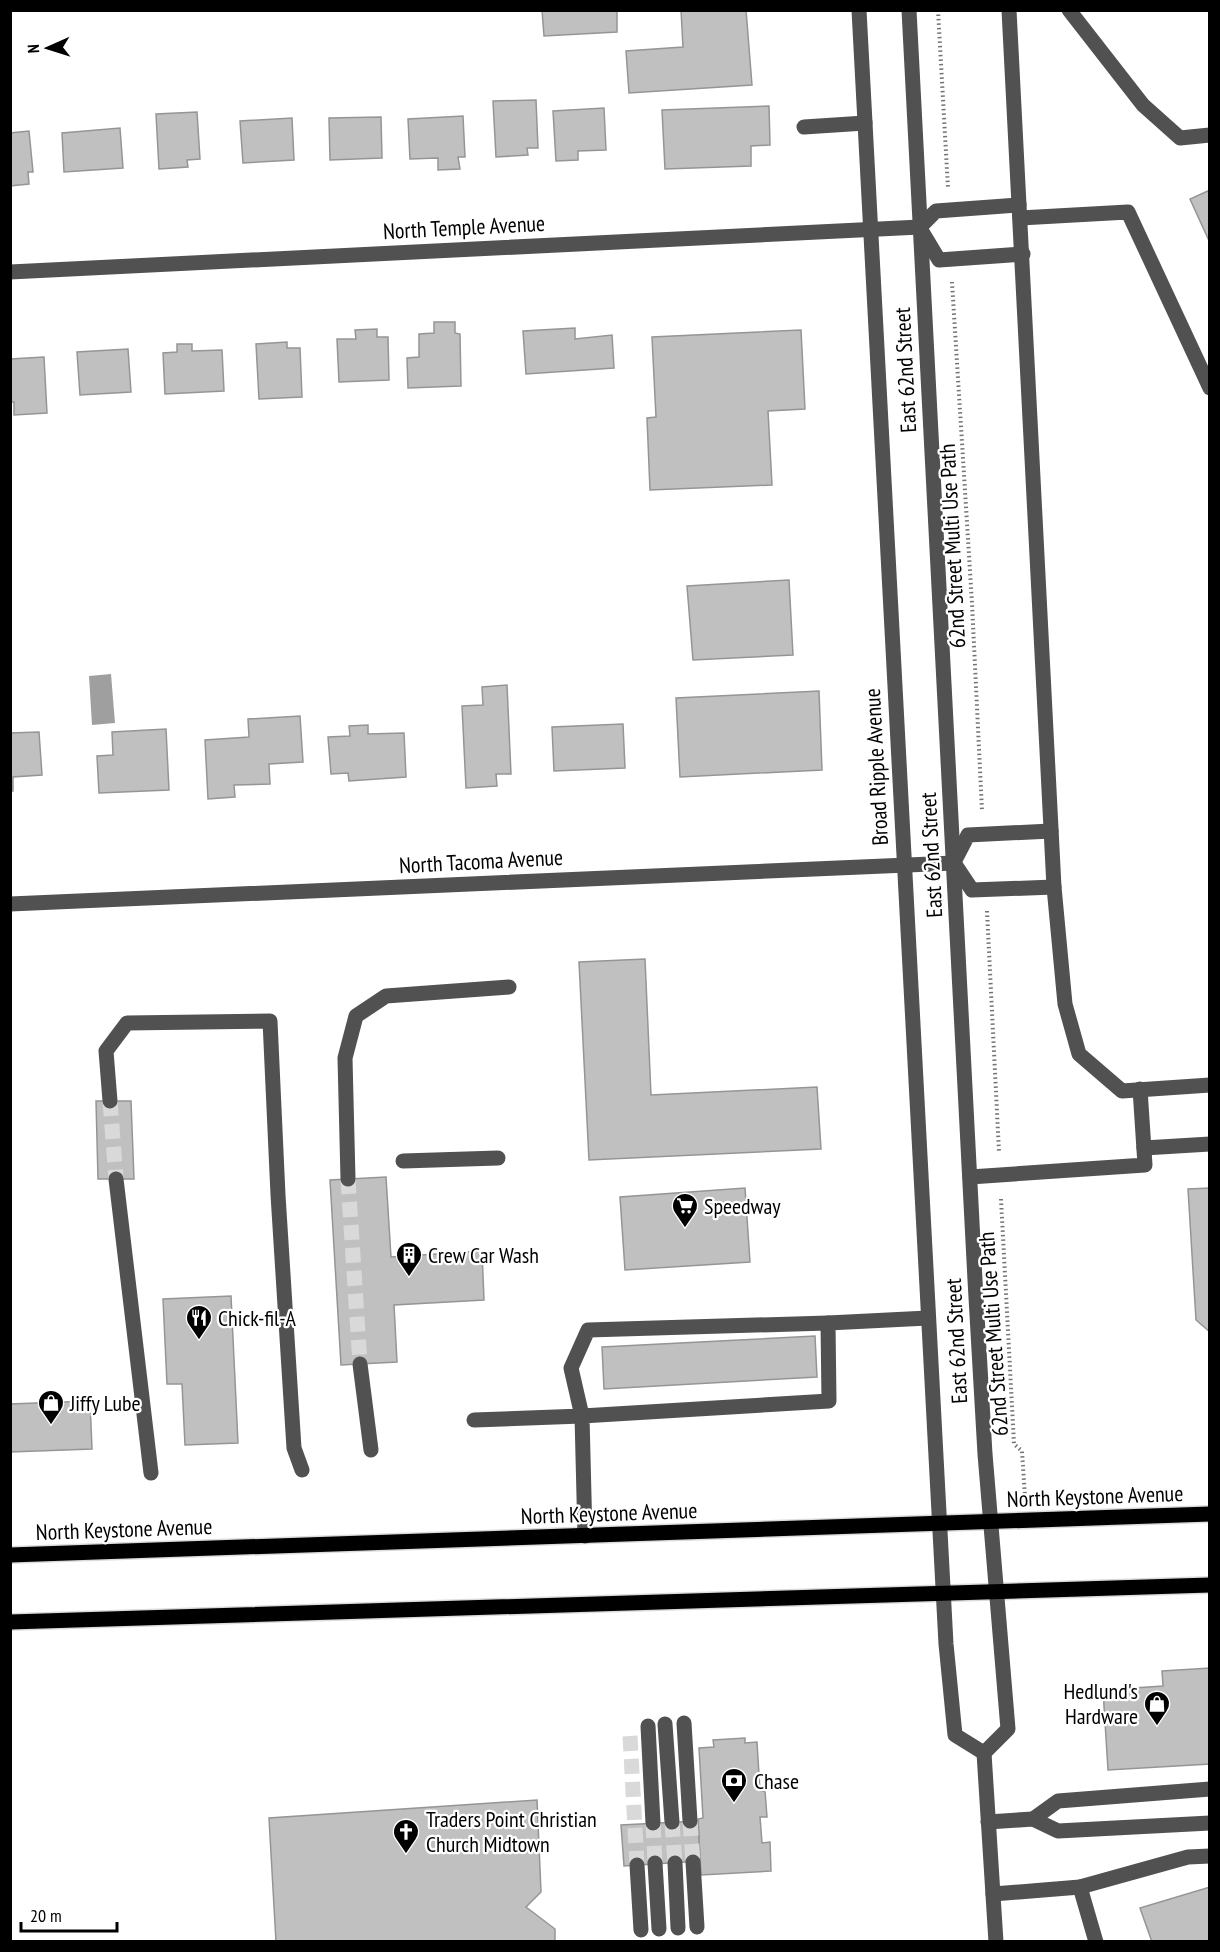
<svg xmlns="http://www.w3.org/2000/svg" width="1220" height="1952" viewBox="0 0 1220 1952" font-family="'PT Sans Narrow',sans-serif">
<rect width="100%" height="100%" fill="#fff"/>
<polygon fill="#9f9f9f" points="111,674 115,723 92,725 89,676"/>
<g fill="#c0c0c0" stroke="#959595" stroke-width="1.5">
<polygon points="542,10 617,10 617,32 544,36"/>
<polygon points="681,10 746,10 752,85 629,93 626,51 683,47"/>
<polygon points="536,100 538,148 527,148 528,155 496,157 493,101"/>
<polygon points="769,106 770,145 751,146 751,166 665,169 662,110"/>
<polygon points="604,108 606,150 578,151 578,160 556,161 553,111"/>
<polygon points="197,112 200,159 187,160 188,167 159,169 156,114"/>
<polygon points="463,116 465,157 458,157 460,169 438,170 438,158 410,159 408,119"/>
<polygon points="381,117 382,158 330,160 329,118"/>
<polygon points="292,118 294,160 243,163 240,121"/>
<polygon points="120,128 123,168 64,172 62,133"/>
<polygon points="29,131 33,172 28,172 29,184 10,186 10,133"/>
<polygon points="1210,190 1210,243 1190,199"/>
<polygon points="434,322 455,322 455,333 460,334 461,386 408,388 407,358 419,357 419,334 434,333"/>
<polygon points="575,328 575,339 612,335 614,368 526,374 523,331"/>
<polygon points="377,329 377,337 388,337 389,380 339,382 337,339 356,339 355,330"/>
<polygon points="801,330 805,409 768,411 772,485 650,490 647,418 656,417 652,337"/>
<polygon points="287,342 287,348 300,348 302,397 259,399 256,344"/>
<polygon points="177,344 192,344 192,351 222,350 224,391 165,394 163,353 177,352"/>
<polygon points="128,349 131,392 80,395 77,352"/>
<polygon points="44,357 47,413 14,415 14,402 10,402 10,359"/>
<polygon points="789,580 793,655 693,660 687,586"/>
<polygon points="507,685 511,774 496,774 497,786 466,788 462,706 483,705 482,687"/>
<polygon points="819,691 822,770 680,777 676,698"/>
<polygon points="300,716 303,762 269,764 270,784 234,785 235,797 208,799 205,740 249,737 248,719"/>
<polygon points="623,724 625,768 554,771 552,727"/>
<polygon points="368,725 368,734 404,733 406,777 349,781 348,773 331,774 328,737 350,736 349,726"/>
<polygon points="166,729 169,790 99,793 97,756 113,755 112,732"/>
<polygon points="39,732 42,775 13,777 13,791 10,791 10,733"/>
<polygon points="645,959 651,1095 817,1087 821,1149 589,1160 579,962"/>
<polygon points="96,1101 131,1101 134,1179 98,1179"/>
<polygon points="386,1177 391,1257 482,1251 484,1300 394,1305 397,1362 341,1365 330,1180"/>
<polygon points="745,1188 750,1262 625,1270 620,1197"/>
<polygon points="1210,1188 1210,1332 1196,1320 1188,1189"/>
<polygon points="231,1296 238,1443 185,1445 182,1384 167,1384 163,1299"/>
<polygon points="815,1336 817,1377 604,1389 602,1347"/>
<polygon points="90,1401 92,1449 10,1452 10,1404"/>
<polygon points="1210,1668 1210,1764 1108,1770 1103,1690 1163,1686 1162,1671"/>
<polygon points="745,1738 745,1743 757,1742 760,1791 765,1791 767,1817 760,1817 762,1843 770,1842 771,1871 701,1875 698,1819 703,1818 699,1748 714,1747 713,1740"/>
<polygon points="537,1800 541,1892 526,1907 555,1929 555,1942 276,1942 269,1818"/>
<polygon points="698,1821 700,1861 624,1866 621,1825"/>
<polygon points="1210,1887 1210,1942 1152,1942 1140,1908"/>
</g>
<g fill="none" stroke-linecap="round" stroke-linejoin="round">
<g stroke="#d9d9d9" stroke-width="15" stroke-dasharray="15 8" stroke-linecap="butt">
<polyline points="110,1101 116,1179"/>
<polyline points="348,1179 360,1364"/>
<polyline points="630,1736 637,1865"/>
<polyline points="690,1821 693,1862"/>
<polyline points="672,1822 675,1863"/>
<polyline points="653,1823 655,1863"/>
</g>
<defs>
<g id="major">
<polyline points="10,1555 1210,1514"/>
<polyline points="10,1622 1210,1585"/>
</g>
</defs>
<use href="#major" stroke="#dbdbdb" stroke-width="18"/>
<g stroke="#737373" stroke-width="4" stroke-dasharray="1.5 3" stroke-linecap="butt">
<polyline points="938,10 948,188"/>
<polyline points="952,282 972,603 982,811"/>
<polyline points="987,911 999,1152"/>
<polyline points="1001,1199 1014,1444 1022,1451 1025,1497"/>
</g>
<g stroke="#515151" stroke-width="15">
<polyline points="859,10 946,1644 955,1735 984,1753"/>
<polyline points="909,10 975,1280 985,1454 1008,1729 984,1753"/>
<polyline points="1009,10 1054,887 1065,1004 1079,1054 1122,1091 1210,1085"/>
<polyline points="1069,10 1143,105 1180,138 1210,135"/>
<polyline points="804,127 865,123"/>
<polyline points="1020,218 1128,212 1210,388"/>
<polyline points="920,227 936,211 1019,205"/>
<polyline points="921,230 939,260 1023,254"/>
<polyline points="10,272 920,227"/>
<polyline points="955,860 968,835 1051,831"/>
<polyline points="954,863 972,890 1054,887"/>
<polyline points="10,904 954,863"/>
<polyline points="110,1101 106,1051 127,1023 270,1021 278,1195 294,1448 302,1470"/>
<polyline points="1144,1148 1210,1144"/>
<polyline points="403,1161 498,1158"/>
<polyline points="970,1177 1145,1165 1140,1089"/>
<polyline points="116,1179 151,1473"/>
<polyline points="348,1179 345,1058 356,1016 386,996 509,987"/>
<polyline points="360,1364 371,1450"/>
<polyline points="474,1420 582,1416 571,1368 588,1330 828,1323"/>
<polyline points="585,1536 582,1416 829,1401 828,1323 928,1318"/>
<polyline points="684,1723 690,1821"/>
<polyline points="665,1724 672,1822"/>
<polyline points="648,1726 653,1823"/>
<polyline points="984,1753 996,1942"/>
<polyline points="1033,1819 1058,1801 1210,1789"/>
<polyline points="988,1822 1033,1819 1058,1831 1210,1823"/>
<polyline points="693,1862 697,1927"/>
<polyline points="655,1863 659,1929"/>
<polyline points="675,1863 678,1928"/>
<polyline points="637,1865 641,1930"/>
<polyline points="1080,1887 1096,1942"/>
<polyline points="993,1894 1080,1887 1188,1857 1210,1856"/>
</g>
<use href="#major" stroke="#000" stroke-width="15"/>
</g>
<defs>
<symbol id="supermarket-pin" viewBox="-11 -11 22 30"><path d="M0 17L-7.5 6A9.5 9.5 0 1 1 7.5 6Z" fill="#000" stroke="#fff"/><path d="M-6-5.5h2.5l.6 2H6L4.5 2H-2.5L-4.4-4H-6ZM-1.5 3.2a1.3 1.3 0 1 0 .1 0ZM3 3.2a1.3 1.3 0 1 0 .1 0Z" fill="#fff"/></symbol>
<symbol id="building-pin" viewBox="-11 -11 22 30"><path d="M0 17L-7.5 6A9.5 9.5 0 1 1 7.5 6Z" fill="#000" stroke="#fff"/><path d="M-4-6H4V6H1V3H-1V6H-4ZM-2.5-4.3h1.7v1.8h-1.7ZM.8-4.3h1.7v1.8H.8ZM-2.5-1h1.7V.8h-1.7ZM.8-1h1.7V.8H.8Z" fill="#fff"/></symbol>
<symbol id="restaurant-pin" viewBox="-11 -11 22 30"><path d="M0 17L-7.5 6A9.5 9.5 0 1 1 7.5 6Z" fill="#000" stroke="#fff"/><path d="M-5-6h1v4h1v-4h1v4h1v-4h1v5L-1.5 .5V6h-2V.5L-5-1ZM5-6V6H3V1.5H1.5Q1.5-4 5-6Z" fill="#fff"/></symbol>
<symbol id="shop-pin" viewBox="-11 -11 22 30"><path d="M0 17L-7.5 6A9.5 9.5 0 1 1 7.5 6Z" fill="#000" stroke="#fff"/><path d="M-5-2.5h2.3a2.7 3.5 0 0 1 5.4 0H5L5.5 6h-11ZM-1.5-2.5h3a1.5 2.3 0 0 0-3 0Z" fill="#fff"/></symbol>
<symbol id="bank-pin" viewBox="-11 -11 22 30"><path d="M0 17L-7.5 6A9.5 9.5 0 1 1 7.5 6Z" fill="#000" stroke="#fff"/><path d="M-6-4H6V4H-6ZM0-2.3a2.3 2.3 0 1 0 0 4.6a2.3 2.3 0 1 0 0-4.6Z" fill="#fff"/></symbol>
<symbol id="church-pin" viewBox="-11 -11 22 30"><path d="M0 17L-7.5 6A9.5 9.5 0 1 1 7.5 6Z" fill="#000" stroke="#fff"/><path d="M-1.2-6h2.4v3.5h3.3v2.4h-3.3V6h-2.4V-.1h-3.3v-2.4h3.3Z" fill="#fff"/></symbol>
</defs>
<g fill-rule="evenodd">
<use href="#supermarket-pin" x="670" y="1191" width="30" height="40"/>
<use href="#building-pin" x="394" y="1240" width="30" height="40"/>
<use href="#restaurant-pin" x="184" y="1303" width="30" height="40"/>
<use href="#shop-pin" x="36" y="1388" width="30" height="40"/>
<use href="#shop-pin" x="1142" y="1689" width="30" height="40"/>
<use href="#bank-pin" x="719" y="1766" width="30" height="40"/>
<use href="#church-pin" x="391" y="1817" width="30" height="40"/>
</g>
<g text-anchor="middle" stroke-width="4.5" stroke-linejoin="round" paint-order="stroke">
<g font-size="22" fill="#000" stroke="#fff">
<text transform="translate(464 227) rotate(-3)" y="8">North Temple Avenue</text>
<text transform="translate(905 370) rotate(-93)" y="8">East 62nd Street</text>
<text transform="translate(952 546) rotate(-93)" y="8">62nd Street Multi Use Path</text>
<text transform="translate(876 767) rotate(-93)" y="8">Broad Ripple Avenue</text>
<text transform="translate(931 855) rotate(-93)" y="8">East 62nd Street</text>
<text transform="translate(481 861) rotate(-3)" y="8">North Tacoma Avenue</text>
<text transform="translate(993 1334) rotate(-94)" y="8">62nd Street Multi Use Path</text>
<text transform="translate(956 1341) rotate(-93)" y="8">East 62nd Street</text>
<text transform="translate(1095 1496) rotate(-2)" y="8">North Keystone Avenue</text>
<text transform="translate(609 1513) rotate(-2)" y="8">North Keystone Avenue</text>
<text transform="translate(124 1529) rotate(-2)" y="8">North Keystone Avenue</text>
</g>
<g font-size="22" fill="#000" stroke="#fff" text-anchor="start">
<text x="704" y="1214">Speedway</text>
<text x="428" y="1263">Crew Car Wash</text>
<text x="218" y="1326">Chick-fil-A</text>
<text x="70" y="1411">Jiffy Lube</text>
<text x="1138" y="1699" text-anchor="end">Hedlund's<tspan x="1138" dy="25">Hardware</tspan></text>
<text x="754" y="1789">Chase</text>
<text x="426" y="1827">Traders Point Christian<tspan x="426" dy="25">Church Midtown</tspan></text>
</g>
</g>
<rect width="1220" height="1952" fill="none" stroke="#000000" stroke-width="24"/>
<g transform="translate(48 48) rotate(267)" stroke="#ffffff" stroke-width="4.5" paint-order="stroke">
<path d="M0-4.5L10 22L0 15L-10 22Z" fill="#000000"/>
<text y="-9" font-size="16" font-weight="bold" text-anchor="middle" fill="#000000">N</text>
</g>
<path d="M21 1922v9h96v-9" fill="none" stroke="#000000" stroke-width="3"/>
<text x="30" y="1922" font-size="18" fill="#000000" stroke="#ffffff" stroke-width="4.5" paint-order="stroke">20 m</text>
</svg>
